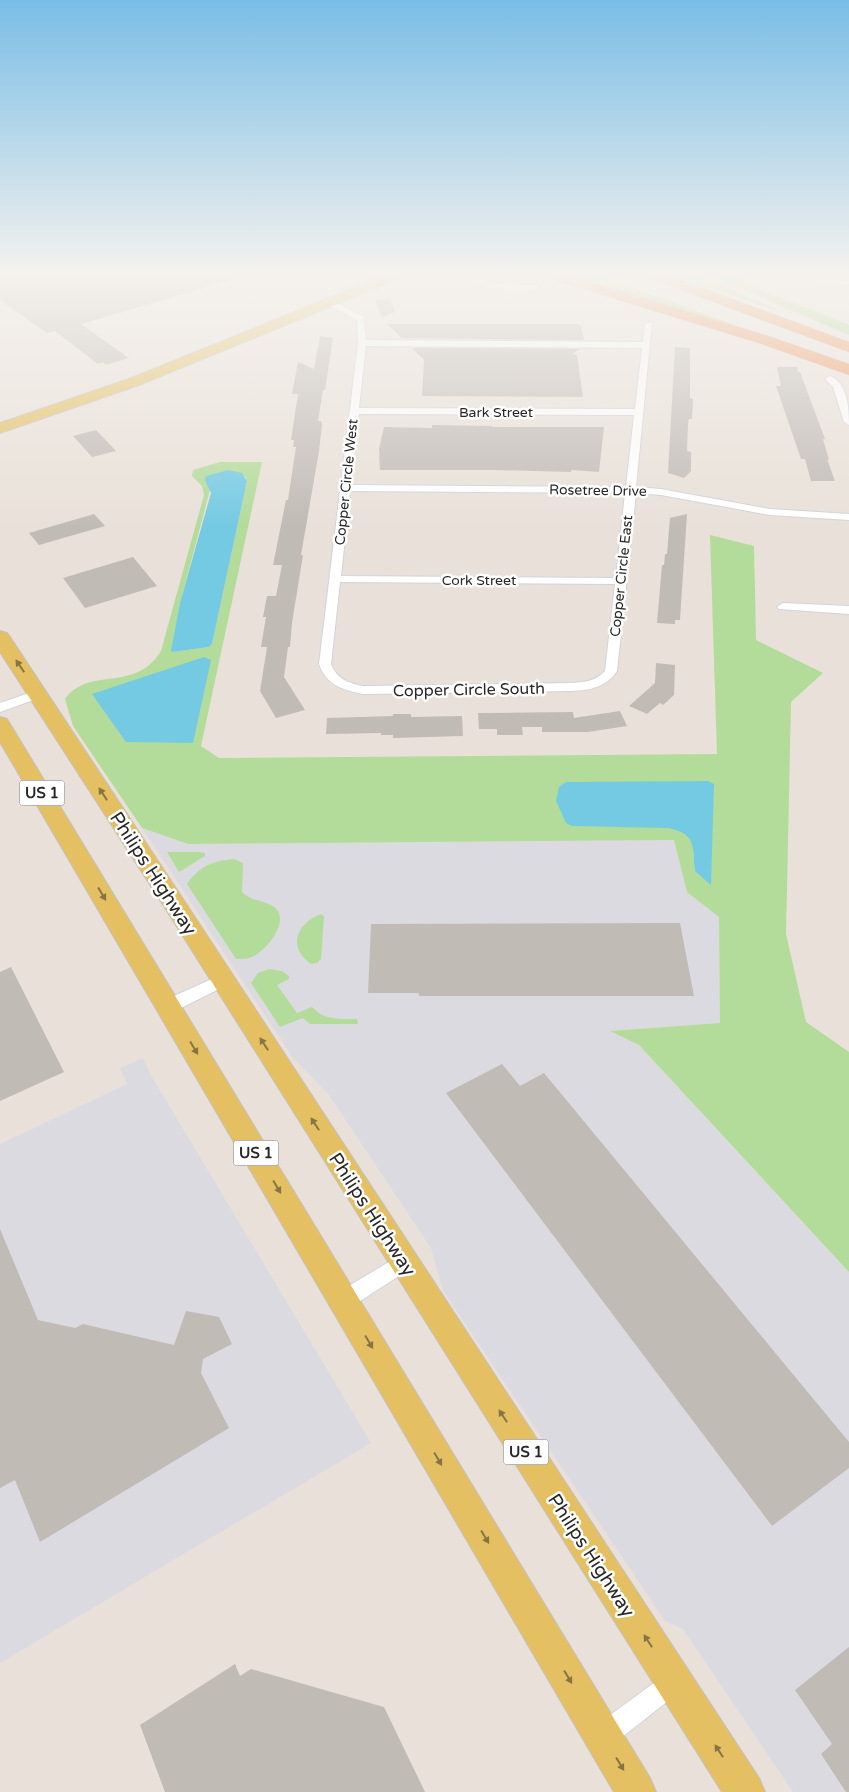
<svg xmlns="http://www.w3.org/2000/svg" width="849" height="1792" viewBox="0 0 849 1792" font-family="'Varela Round',sans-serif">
<rect width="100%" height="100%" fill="#e9e1d9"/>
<g fill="#dcdae1">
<polygon points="142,828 188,844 674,840 687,892 719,917 720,1023 611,1031 639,1045 849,1272 849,1792 793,1792 683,1629 665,1621 443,1291 431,1248 329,1095 293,1058"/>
<polygon points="143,1058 151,1075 371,1443 0,1663 0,1144 127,1084 120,1068"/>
</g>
<g fill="#b3db9a" fill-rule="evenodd">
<polygon points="567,276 600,276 768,337"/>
<polygon points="678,276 699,276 776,309 775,310"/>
<polygon points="711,276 744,276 745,283 849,325 849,335"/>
<path d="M220 462H262L201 746 219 758 717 754 710 535 754 546 756 640 823 673 791 702 786 934 806 1022 849 1052V1272L639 1045 610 1031 720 1023 719 917 687 892 674 840 188 844 142 828 73 726 65 699C90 665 135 694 161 651L204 495 202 486 192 476 193 470ZM245 476 247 481 212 644 209 647 173 652 180 603 210 490ZM708 781 695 871 692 839 683 831 668 828Z"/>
<polygon points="167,852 199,852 205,853 205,856 179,872"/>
<path d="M234 859 243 863 242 892C252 903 268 899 277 910 288 924 266 951 252 957 247 959 241 959 236 959L187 884C200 866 212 861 234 859Z"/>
<path d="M321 914 324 916 321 959 317 963 311 964C287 947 296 924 321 914Z"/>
<path d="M269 969 282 971 289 976V979L277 985 297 1013 312 1007C325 1021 340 1019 357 1019L358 1024H310L303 1018 280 1027 251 983 258 973Z"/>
</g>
<g fill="#74cae3">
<polygon points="228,470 242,473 247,481 212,644 209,647 173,652 171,651 180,603 211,493 205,480 206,476"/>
<polygon points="204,657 211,660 193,743 126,742 92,694"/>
<path d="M708 781 714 784 711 885 695 871C692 845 697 834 668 828L572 826 566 823 556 801 559 787 566 782Z"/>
</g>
<g fill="#c1bbb6">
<polygon points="0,276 231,276 231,280 81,324 129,358 106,365 103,362 98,364 55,331 47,333 0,300"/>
<polygon points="390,299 395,312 382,317 375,300"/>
<polygon points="387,324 577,324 581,326 584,340 402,338"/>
<polygon points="320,336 333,338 325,390 323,390 318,421 321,421 322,425 319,451 301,555 303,555 292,623 290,647 288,647 284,677 305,710 276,718 260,691 267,647 261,647 266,617 263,617 267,596 276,596 282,565 273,565 286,500 288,500 296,447 293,447 294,440 291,440 298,394 292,394 298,362 314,369"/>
<polygon points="675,347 690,348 690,398 693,399 692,419 689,419 688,423 687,451 691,452 691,471 684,478 668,473"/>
<polygon points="412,348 580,349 572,354 577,355 583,397 422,396 424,360"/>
<polygon points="777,367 797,367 798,372 800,372 825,439 823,439 829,460 827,459 835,481 811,481 805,459 801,459 776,386 781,386"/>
<polygon points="432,425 492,426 492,427 604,427 599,472 571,470 571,472 494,470 380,470 379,449 384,427 432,428"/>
<polygon points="96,430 116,451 92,457 73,436"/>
<polygon points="94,514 105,526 39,545 29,533"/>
<polygon points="687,514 680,620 675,620 675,624 657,623 662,565 664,565 665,554 667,554 670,518"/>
<polygon points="133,557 157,586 85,608 63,578"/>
<polygon points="656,663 675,665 674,695 663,705 660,703 647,714 629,706 655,683"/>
<polygon points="620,711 627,726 588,732 542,732 542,727 522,727 523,735 497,735 497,729 479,729 478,713 573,712 574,718"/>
<polygon points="393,714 411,714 411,717 462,716 463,736 393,738 393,735 381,735 381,733 326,734 327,718 393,716"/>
<polygon points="680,923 694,996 419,996 419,993 368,993 371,924"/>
<polygon points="11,967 64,1072 0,1101 0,972"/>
<polygon points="502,1064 520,1086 544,1073 849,1442 849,1468 772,1526 446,1093"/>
<polygon points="0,1229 38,1320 75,1328 83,1324 174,1345 186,1311 219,1317 232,1344 203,1359 201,1373 229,1428 40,1542 15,1480 0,1488"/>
<polygon points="849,1647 849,1792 846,1792 821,1754 832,1744 795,1690"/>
<polygon points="235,1664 240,1676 251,1669 384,1707 425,1792 165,1792 140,1725"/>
</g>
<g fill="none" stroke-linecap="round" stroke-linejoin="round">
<defs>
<g id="street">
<polygon points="458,276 470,276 492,284 535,285 539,287 535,289 491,288"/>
<polygon points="811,276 849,281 849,285 826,283"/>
<path d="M326 300H332L364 317 366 340 643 342 645 324 652 322 636 487 661 489 770 509 849 514V520L770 515 661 495 636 493 617 671C606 687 591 690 572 691L363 694C343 690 326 685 319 664L358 343 357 320 326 304ZM366 346 642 348 635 409 359 408ZM359 414 634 415 626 487 351 485ZM350 491 625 493 616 578 341 576ZM340 582 615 584 605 671C596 681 585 682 572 683L363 686C348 683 337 679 331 664Z"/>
<path d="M830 376C848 383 849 409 849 425L844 422 833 387 825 379Z"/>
<polygon points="783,603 849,606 849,614 779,609 777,607"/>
<polygon points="38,690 42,691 44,694 42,697 0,712 0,703"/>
<polygon points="223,974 229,976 231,980 229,984 175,1011 169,1012 163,1011 161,1006 163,1001"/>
<polygon points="404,1253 411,1256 414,1262 411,1268 351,1307 344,1309 337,1307 334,1300 337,1293"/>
<polygon points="674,1670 682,1674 686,1682 682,1690 612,1745 603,1748 594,1745 591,1736 594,1727 666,1674"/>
</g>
<g id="primary">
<polygon points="383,276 400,276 398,279 139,385 0,433 0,423 129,379"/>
<polygon points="0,631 7,633 10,637 185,902 759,1778 765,1792 722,1792 169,914 0,652"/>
<polygon points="0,717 7,719 10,724 650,1778 656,1792 614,1792 0,742"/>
</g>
<g id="highway">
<polygon points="376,276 390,276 383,286 373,286 371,283"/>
<polygon points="549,276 571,276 771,337 849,364 849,375 759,343 551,279"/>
<polygon points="649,276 670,276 849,342 849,352 651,279"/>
</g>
</defs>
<use href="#street" stroke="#cfd3df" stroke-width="2"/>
<use href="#primary" stroke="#c3c3c3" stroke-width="2"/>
<use href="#highway" stroke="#c3c3c3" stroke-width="1"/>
<use href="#street" fill="#fff" fill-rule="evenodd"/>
<use href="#primary" fill="#e4c063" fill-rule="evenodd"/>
<use href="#highway" fill="#f0965d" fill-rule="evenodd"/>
</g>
<defs><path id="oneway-solid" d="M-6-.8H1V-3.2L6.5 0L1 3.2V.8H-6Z" transform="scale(1.25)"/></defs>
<g fill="#867445">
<use href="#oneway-solid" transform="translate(20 666) rotate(-124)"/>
<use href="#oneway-solid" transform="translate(103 794) rotate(-123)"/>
<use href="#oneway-solid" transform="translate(102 894) rotate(59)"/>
<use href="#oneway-solid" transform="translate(264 1044) rotate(-123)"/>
<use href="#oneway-solid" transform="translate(194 1048) rotate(59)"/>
<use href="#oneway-solid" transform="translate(315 1124) rotate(-123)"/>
<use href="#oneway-solid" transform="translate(277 1187) rotate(59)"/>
<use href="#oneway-solid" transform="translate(369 1342) rotate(59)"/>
<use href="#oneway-solid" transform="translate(503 1416) rotate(-123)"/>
<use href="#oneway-solid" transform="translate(438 1459) rotate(59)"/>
<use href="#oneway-solid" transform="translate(485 1537) rotate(59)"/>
<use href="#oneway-solid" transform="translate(648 1641) rotate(-123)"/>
<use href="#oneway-solid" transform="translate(568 1677) rotate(59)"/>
<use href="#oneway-solid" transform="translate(719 1751) rotate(-123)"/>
<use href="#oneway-solid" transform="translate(620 1764) rotate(59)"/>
</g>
<linearGradient id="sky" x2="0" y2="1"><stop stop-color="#79bde6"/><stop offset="0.52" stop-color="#f5f2ee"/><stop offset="1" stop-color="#f5f2ee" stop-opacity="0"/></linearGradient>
<rect width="849" height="527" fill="url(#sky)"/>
<g text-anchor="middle" stroke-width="5" stroke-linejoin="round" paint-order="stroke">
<g font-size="14" fill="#272727" stroke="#fff">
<text x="496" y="417">Bark Street</text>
<text transform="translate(346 482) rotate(-84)" y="5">Copper Circle West</text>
<text transform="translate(598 490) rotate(1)" y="5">Rosetree Drive</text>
<text transform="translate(621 576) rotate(-84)" y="5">Copper Circle East</text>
<text x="479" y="585">Cork Street</text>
</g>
<g fill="#fff" stroke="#686868" stroke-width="1">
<rect x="19.5" y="780.5" width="45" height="25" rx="4"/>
<rect x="233.5" y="1140.5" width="45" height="25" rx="4"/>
<rect x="503.5" y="1439.5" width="45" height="25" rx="4"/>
</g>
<g font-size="15" font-weight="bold" fill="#272727">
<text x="42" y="798">US 1</text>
<text x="256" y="1158">US 1</text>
<text x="526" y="1457">US 1</text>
</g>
<g font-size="16" fill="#272727" stroke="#fff">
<text transform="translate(469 689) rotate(-1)" y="6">Copper Circle South</text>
</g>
<g font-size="19" fill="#272727" stroke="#fff">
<text transform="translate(154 873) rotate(57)" y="7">Philips Highway</text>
<text transform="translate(373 1214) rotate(57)" y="7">Philips Highway</text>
<text transform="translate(592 1555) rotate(57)" y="7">Philips Highway</text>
</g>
</g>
</svg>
